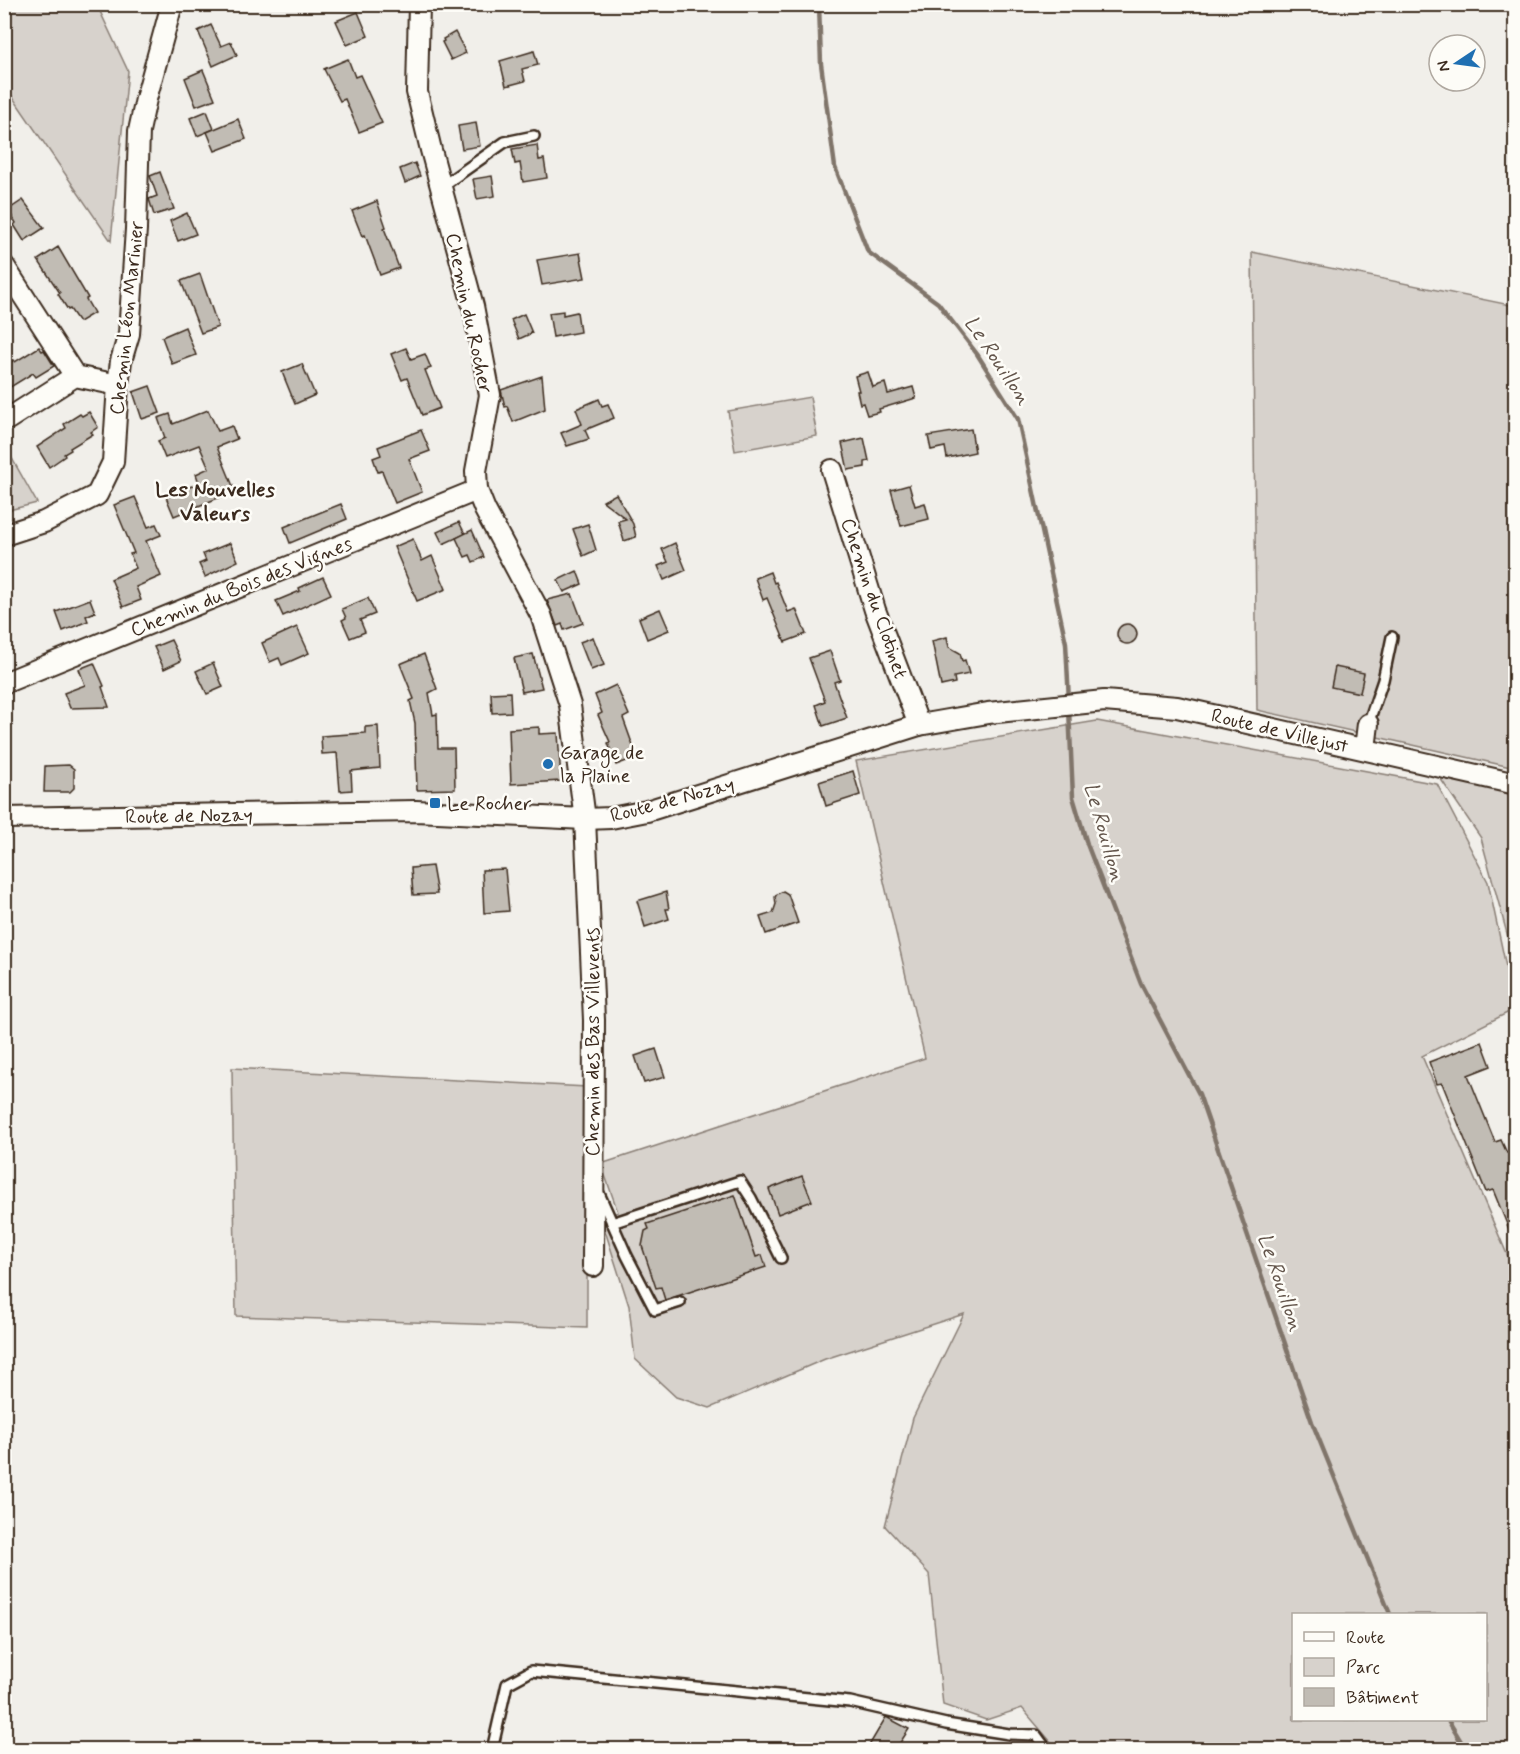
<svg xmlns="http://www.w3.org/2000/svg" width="1520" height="1754" viewBox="0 0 1520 1754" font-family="Mynerve,sans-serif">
<rect width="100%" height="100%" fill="#f1efea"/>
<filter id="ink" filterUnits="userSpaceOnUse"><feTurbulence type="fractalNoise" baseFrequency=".0167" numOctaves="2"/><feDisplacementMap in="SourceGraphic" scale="12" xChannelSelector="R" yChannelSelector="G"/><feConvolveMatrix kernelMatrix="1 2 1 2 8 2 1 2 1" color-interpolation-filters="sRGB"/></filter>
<g filter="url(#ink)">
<g fill="#d7d2cc" stroke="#897e75" stroke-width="1.5" fill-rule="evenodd">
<polygon points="4,5 97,5 128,71 111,241 5,86"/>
<polygon points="1252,252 1515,306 1515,768 1257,710"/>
<polygon points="810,397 817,436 735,451 728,411"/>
<polygon points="4,446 5,446 37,503 5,511"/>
<path d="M1097 721 1437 784 1488 882 1515 1009 1422 1056 1515 1273V1749H1057L1022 1708 986 1720 943 1705 929 1574 885 1526 913 1418 964 1314 825 1359 710 1408 676 1397 635 1359 629 1306 601 1218 618 1212 601 1164 925 1058 856 761ZM1294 1614H1486V1720H1294Z"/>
<polygon points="1436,772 1515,788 1515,963 1481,838"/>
<polygon points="232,1068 587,1087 587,1328 236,1316"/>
</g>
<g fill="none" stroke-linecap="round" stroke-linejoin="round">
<g stroke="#80746b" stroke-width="4.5">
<polyline points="819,4 821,64 835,167 868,252 938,303 977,354 1018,419 1066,643 1069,701"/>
<polyline points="1069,709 1073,797 1087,844 1141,984 1199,1094 1312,1422 1390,1614"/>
<polyline points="1448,1720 1466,1750"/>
</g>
</g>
<g fill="#c1bcb4" stroke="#3b2a1e" stroke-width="1.5">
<polygon points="358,12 368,36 347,45 336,21"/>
<polygon points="211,25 221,46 231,42 237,55 213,66 198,31"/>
<polygon points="455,32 466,53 451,60 442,42 444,41 443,39"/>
<polygon points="534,51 538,65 522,69 525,81 506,86 500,61"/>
<polygon points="348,59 355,77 360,75 382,123 359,132 345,99 340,101 324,69"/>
<polygon points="203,70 215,99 196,106 185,78"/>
<polygon points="207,111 214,129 197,136 190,118"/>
<polygon points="238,119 246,139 215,151 207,132"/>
<polygon points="476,123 480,146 462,149 458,126"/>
<polygon points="537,145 539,160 544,159 547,178 523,182 520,163 515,164 512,149"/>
<polygon points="415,163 420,176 405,183 400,169"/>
<polygon points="160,172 174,209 154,215 149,199 157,196 150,176"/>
<polygon points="492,176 495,196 477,199 473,179"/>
<polygon points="23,200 44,228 24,241 14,225 16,223 8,210"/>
<polygon points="377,201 386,227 384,228 399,268 380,275 365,235 362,236 352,211"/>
<polygon points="187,213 196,234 178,241 170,221"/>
<polygon points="58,247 88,298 86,299 94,313 79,322 70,309 68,310 58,294 60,293 38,260"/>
<polygon points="580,253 585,278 542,285 537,260"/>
<polygon points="200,274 218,327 201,333 181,281"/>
<polygon points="563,311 563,315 577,312 580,332 553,337 549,313"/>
<polygon points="524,314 532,333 519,339 511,320"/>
<polygon points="185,327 196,355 172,364 162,337"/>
<polygon points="39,347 42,351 44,350 54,366 36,377 33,373 4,391 4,366 14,360 15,362"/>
<polygon points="406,348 411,359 425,354 431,368 425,370 440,408 422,415 407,378 402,380 391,354"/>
<polygon points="302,364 315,395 295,404 282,372"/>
<polygon points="868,372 873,387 885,383 888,394 913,387 916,398 879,409 880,412 867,415 863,403 860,404 857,391 859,391 855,376"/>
<polygon points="542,376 545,409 513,422 507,406 505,407 501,390"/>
<polygon points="150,386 160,413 142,419 133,392"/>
<polygon points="599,399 602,406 608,404 614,418 585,430 589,439 567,446 561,433 582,424 576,409"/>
<polygon points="208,410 218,431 232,426 237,439 217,447 235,491 174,516 166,497 199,483 196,474 209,468 199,445 165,458 158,441 165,438 158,418 170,414 173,424"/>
<polygon points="89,412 98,427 91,432 93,434 70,448 71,450 64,454 65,456 49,467 37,447 66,428 64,424 80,414 82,416"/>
<polygon points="971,429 975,452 947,458 945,447 931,450 928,436"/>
<polygon points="421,430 430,451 409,459 422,492 395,503 382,471 378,472 373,458 381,455 378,447"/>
<polygon points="864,438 869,461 865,462 865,467 848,470 842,443"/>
<polygon points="909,485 915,506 925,503 929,519 901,526 891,490"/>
<polygon points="616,494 633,524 636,537 624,541 618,521 626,519 603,501"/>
<polygon points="135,497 148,527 156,524 161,535 146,541 161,576 136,587 141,600 123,607 111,579 136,568 130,554 134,553 114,505"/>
<polygon points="341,504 347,519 290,543 284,527"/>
<polygon points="459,522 465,534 443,544 437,532"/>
<polygon points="588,524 596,550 583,556 573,529"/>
<polygon points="472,530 484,557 473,562 470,555 465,557 456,538"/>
<polygon points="413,539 422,561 432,556 446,589 417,601 394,547"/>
<polygon points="230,543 238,561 205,577 199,564 206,561 203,554"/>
<polygon points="675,543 686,570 664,580 658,566 668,562 662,549"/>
<polygon points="577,571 582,584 564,592 558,580"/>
<polygon points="770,572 774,583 776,582 788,612 796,609 806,634 785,642 767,598 763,600 755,578"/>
<polygon points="323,577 331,594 283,616 276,601 300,591 299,588"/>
<polygon points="572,594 583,623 564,630 562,624 557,626 547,600"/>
<polygon points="368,598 375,614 360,620 365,632 350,638 342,620 346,618 342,609"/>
<polygon points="90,599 95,612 86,616 88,621 63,631 56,612"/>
<polygon points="660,609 669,630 647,639 639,618"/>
<circle cx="1127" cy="634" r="10"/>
<polygon points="297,627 309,653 282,665 279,658 270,662 262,643"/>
<polygon points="593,637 604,665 591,670 580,642"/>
<polygon points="947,637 949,647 960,653 962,661 965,660 969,674 954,677 955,683 941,686 932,641"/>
<polygon points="171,640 181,661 164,669 154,647"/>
<polygon points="830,651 840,680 834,682 847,718 823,726 816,705 825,701 809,658"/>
<polygon points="424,654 437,689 429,693 433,715 437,714 438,748 454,748 455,789 417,790 415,723 410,701 414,699 400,664"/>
<polygon points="533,654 542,688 522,692 514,658"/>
<polygon points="94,663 104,686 102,687 109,707 70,708 64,693 85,685 79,669"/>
<polygon points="213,663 223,687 207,694 196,671"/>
<polygon points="1335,667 1364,673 1360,693 1331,687"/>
<polygon points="616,685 629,715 623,718 637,757 616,765 608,743 610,742 598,715 602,713 595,695"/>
<polygon points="510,692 511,712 492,713 491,693"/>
<polygon points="378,726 380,768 351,771 352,790 340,791 337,753 322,754 321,736 365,733 365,727"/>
<polygon points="539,727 539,734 558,733 561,781 511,784 509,729"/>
<polygon points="69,765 74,769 74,788 70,792 44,792 45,766"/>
<polygon points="853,771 860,795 826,806 819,782"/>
<polygon points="432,866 437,894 413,895 411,868"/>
<polygon points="505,869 509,911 484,913 482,870"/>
<polygon points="783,891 788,894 798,923 766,934 760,917 773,913 776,904 775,897 777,894"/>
<polygon points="666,892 669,909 666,909 669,919 645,927 637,901"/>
<polygon points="1482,1042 1491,1066 1468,1075 1495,1142 1501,1140 1507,1153 1515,1149 1515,1180 1511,1181 1515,1192 1515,1244 1493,1190 1486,1192 1442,1083 1437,1084 1429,1062"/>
<polygon points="656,1049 665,1077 644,1083 635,1056"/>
<polygon points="802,1176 812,1201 778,1214 769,1189"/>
<polygon points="735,1195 756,1257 762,1255 766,1267 665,1300 661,1287 656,1288 642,1246 645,1231 649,1229 647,1224"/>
<polygon points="886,1717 909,1729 896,1749 867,1749"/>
</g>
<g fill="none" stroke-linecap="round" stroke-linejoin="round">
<defs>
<g id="lane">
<polyline points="441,187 505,142 534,136"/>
<polyline points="1368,724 1383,680 1392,637"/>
<polyline points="598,1191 627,1256 655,1310 680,1302"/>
<polyline points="612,1223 740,1181 751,1198 781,1258"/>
<polyline points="492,1750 507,1684 531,1671 850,1702 946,1724 1009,1734 1036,1735 1047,1750"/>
</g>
<g id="street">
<polyline points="419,4 417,92 431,150 473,306 490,395 476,471 477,490 485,510 541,615 570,705 585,819 594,1020 593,1266"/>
<polyline points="4,266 75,376"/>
<polyline points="8,419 75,376 118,385"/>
<polyline points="832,470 875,610 919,725"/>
<polyline points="4,535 44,522 97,495 113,462 118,385 121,361 129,334 136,229 139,131 146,99 172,4"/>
<polyline points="4,683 477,490"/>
<polyline points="1365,749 1368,724"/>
<polyline points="4,818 416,811 585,819 611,818 647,811 919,725 988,713 1104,701 1177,707 1516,784"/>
</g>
</defs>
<use href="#lane" stroke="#3b2a1e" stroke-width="14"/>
<use href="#street" stroke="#3b2a1e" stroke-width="24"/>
<use href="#lane" stroke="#fdfcf7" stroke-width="9"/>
<use href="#street" stroke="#fdfcf7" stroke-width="20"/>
</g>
</g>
<g fill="#1f6fb2" stroke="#fdfcf7" stroke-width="2">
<circle cx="548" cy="764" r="6"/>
<rect x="429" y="797" width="12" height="12" rx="3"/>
</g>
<g text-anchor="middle" stroke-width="5" stroke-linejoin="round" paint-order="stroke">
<g font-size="20" fill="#3b2a1e" stroke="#fdfcf7">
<text transform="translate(470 313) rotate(78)" y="7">Chemin du Rocher</text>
<text transform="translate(126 318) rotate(-84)" y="7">Chemin Léon Marinier</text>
<text transform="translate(241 586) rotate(-22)" y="7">Chemin du Bois des Vignes</text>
<text transform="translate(875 598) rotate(71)" y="7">Chemin du Clotinet</text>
<text transform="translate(1280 730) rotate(13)" y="7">Route de Villejust</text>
<text transform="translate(672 799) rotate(-15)" y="7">Route de Nozay</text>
<text transform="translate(189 815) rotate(-1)" y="7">Route de Nozay</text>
<text transform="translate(592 1042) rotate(-90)" y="7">Chemin des Bas Villevents</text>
</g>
<g font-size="20" fill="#3b2a1e" stroke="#fdfcf7" text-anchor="start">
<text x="560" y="759">Garage de<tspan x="560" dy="23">la Plaine</tspan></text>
<text x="447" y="810">Le Rocher</text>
</g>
<g font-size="21" font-style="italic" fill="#63554b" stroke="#fdfcf7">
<text transform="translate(998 360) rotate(56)" y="7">Le Rouillon</text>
<text transform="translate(1105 832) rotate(74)" y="7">Le Rouillon</text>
<text transform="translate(1281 1282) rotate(71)" y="7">Le Rouillon</text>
</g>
<g font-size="21" font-weight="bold" fill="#3b2a1e" stroke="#fdfcf7">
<text x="215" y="496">Les Nouvelles<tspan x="215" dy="24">Valeurs</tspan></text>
</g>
</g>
<rect width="1520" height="1754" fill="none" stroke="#fdfcf7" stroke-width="24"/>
<rect x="12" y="12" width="1496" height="1730" fill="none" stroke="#3b2a1e" stroke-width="2" filter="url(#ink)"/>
<rect x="1292" y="1613" width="195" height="108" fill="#fdfcf7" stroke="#afa8a0" stroke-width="1.5"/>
<rect x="1304" y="1632" width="30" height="9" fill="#fdfcf7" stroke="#afa8a0" stroke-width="1.5"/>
<text x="1346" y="1643" font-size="18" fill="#3b2a1e">Route</text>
<rect x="1304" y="1658" width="30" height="18" fill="#d7d2cc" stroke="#afa8a0" stroke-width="1.5"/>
<text x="1346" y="1673" font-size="18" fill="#3b2a1e">Parc</text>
<rect x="1304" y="1688" width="30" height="18" fill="#c1bcb4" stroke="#afa8a0" stroke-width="1.5"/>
<text x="1346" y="1703" font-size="18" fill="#3b2a1e">Bâtiment</text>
<g transform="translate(1457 63) rotate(257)"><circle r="28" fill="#fdfcf7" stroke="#afa8a0" stroke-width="1.5"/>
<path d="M0-4.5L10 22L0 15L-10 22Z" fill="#1f6fb2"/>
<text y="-9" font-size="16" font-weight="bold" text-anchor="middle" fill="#3b2a1e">N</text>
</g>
</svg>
